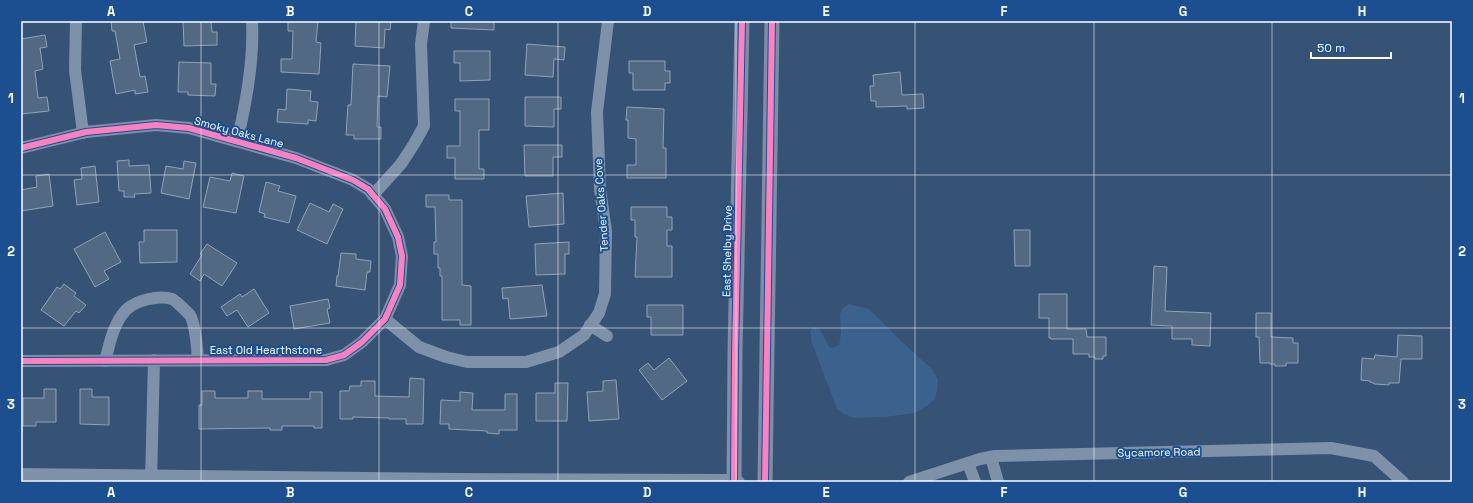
<svg xmlns="http://www.w3.org/2000/svg" width="1473" height="503" viewBox="0 0 1473 503" font-family="'Space Grotesk',sans-serif">
<rect width="100%" height="100%" fill="#365274"/>
<polygon fill="#3b618d" points="849,304 869,309 900,340 933,370 938,380 937,390 935,399 927,406 915,413 885,417 854,418 844,414 837,409 812,343 810,331 814,327 820,329 829,347 832,348 839,345 841,333 840,315 842,309"/>
<g fill="#526984" stroke="#92a2b6">
<polygon points="111,21 143,21 147,42 134,45 140,77 145,76 148,92 135,94 135,90 116,94 110,61 120,59 115,31 112,31"/>
<polygon points="183,21 211,21 212,32 217,32 217,45 184,46"/>
<polygon points="288,21 318,21 316,42 321,43 319,74 281,72 281,59 292,59 293,31 288,31"/>
<polygon points="356,21 391,21 390,30 385,29 384,48 355,46"/>
<polygon points="451,21 494,21 494,30 451,28"/>
<polygon points="45,35 47,47 40,48 43,69 35,71 38,98 47,97 49,111 21,114 21,39"/>
<polygon points="527,44 565,47 564,60 554,59 553,77 525,75"/>
<polygon points="454,51 490,51 490,80 460,81 460,63 454,63"/>
<polygon points="629,61 665,61 665,71 670,71 670,83 665,83 665,90 633,90 633,73 629,73"/>
<polygon points="179,62 211,63 211,84 216,84 215,96 188,95 188,92 178,92"/>
<polygon points="353,64 390,66 387,97 378,96 377,127 381,127 381,139 354,139 354,135 346,135 348,105 351,105"/>
<polygon points="900,72 902,95 923,94 924,108 907,109 907,106 876,107 876,101 871,101 870,86 874,86 873,75"/>
<polygon points="287,89 311,91 310,101 318,102 316,121 308,120 308,124 277,122 278,109 286,110"/>
<polygon points="525,97 561,97 561,109 554,109 554,127 525,126"/>
<polygon points="455,99 489,99 489,130 479,130 479,169 484,169 484,179 455,179 455,158 447,158 447,146 460,146 460,111 455,111"/>
<polygon points="627,107 664,109 663,148 666,148 666,178 627,178 627,165 636,165 636,139 628,138 628,120 626,120"/>
<polygon points="524,145 562,145 562,157 553,157 553,176 525,176"/>
<polygon points="129,160 129,166 149,165 151,193 134,194 135,197 124,197 124,191 119,191 117,161"/>
<polygon points="184,161 196,163 189,199 161,193 166,166 183,169"/>
<polygon points="95,166 99,202 77,205 74,180 82,179 81,168"/>
<polygon points="232,173 244,176 236,213 203,207 210,177 230,181"/>
<polygon points="49,174 53,206 21,211 21,190 37,187 36,176"/>
<polygon points="266,182 280,186 278,191 296,196 289,223 264,217 265,214 259,212"/>
<polygon points="563,193 564,224 529,227 526,196"/>
<polygon points="426,195 449,195 449,200 462,200 462,285 471,286 471,325 460,325 460,320 442,320 442,276 440,276 440,268 438,268 438,254 434,254 434,242 436,242 435,207 426,207"/>
<polygon points="310,203 329,212 333,204 343,209 327,244 297,230"/>
<polygon points="631,207 667,207 667,217 672,217 672,230 667,230 667,246 672,246 672,277 635,277 637,237 635,237 635,220 631,220"/>
<polygon points="144,230 177,230 177,262 140,263 139,242 144,242"/>
<polygon points="1014,230 1030,230 1030,266 1015,266"/>
<polygon points="105,232 121,262 104,271 109,279 95,287 74,249"/>
<polygon points="569,242 569,254 565,254 565,274 536,275 535,244"/>
<polygon points="207,244 237,263 222,286 204,274 200,281 190,274 202,255 200,254"/>
<polygon points="341,253 356,254 356,259 371,261 370,272 367,272 365,290 336,286 337,276 338,276"/>
<polygon points="1154,266 1167,267 1165,311 1211,313 1210,346 1192,345 1192,339 1172,339 1172,326 1151,325"/>
<polygon points="64,284 76,293 74,296 86,305 79,313 76,311 64,326 41,310 57,287 60,289"/>
<polygon points="542,285 547,316 510,319 508,298 503,299 502,288"/>
<polygon points="254,289 269,313 248,327 237,310 227,316 221,307 240,294 242,297"/>
<polygon points="1039,294 1067,294 1067,329 1086,329 1087,337 1106,337 1106,356 1103,356 1103,359 1095,359 1095,357 1089,357 1089,354 1073,354 1073,339 1051,339 1051,338 1049,338 1049,318 1039,318"/>
<polygon points="328,299 330,308 327,309 330,323 294,329 290,306"/>
<polygon points="647,305 683,305 683,335 651,335 651,317 647,317"/>
<polygon points="1256,313 1271,313 1271,337 1293,338 1293,343 1298,343 1298,363 1286,363 1286,366 1275,366 1275,364 1270,364 1270,363 1260,363 1259,337 1256,337"/>
<polygon points="1398,335 1422,336 1422,359 1401,359 1399,383 1389,383 1389,385 1375,384 1370,382 1370,381 1361,380 1362,358 1374,359 1375,355 1397,357"/>
<polygon points="669,358 687,381 662,400 639,370 648,363 654,370"/>
<polygon points="410,378 424,379 423,424 406,424 406,419 389,419 389,418 353,417 353,419 340,419 340,391 349,391 350,386 361,386 361,381 375,381 375,396 409,397"/>
<polygon points="616,380 619,419 589,421 587,392 603,391 603,381"/>
<polygon points="555,383 568,383 567,421 536,421 536,393 555,393"/>
<polygon points="44,389 56,389 56,422 36,422 36,426 23,426 23,398 44,398"/>
<polygon points="80,389 92,389 92,397 109,397 109,425 80,424"/>
<polygon points="202,391 215,391 215,398 248,398 248,391 262,391 262,399 310,399 310,392 322,392 322,428 314,428 314,426 282,426 282,430 270,430 270,428 199,429 199,405 202,405"/>
<polygon points="460,392 473,393 472,410 505,410 505,394 517,394 517,430 499,430 499,434 487,433 487,431 449,429 449,424 440,424 441,400 460,401"/>
</g>
<g fill="none" stroke-linecap="round" stroke-linejoin="round">
<g stroke="#7d92a8" stroke-width="12">
<polyline points="76,21 75,70 83,133"/>
<path d="M237 141C246 104 254 59 252 21"/>
<polyline points="21,148 86,132 156,125 189,128 296,158 353,180 368,189 385,209 398,237 402,256 400,285 385,319 362,342 344,355 326,360 21,361"/>
<polyline points="373,195 401,164 414,144 424,126 421,44 424,21"/>
<polyline points="385,319 419,347 446,357 467,362 526,362 559,352 584,335 599,313 605,294 606,231 600,189 597,112 608,21"/>
<polyline points="590,325 607,336"/>
<path d="M105 361C110 343 113 324 126 310 136 300 159 295 172 299 175 300 188 313 190 315 196 325 197 349 198 360"/>
<polyline points="991,457 998,482"/>
<polyline points="968,463 975,482"/>
<polyline points="21,474 457,479 734,480 739,482"/>
<polyline points="151,482 154,360"/>
<polyline points="909,482 980,459 995,456 1331,448 1374,456 1403,482"/>
</g>
<g stroke="#7d8ea7" stroke-width="15">
<polyline points="734,482 735,353 742,21"/>
<polyline points="765,482 772,21"/>
</g>
<defs>
<g id="cycleway">
<polyline points="21,148 86,132 156,125 189,128 296,158 353,180 368,189 385,209 398,237 402,256 400,285 385,319 362,342 344,355 326,360 21,361"/>
<polyline points="734,480 735,353 742,21"/>
<polyline points="765,482 772,21"/>
</g>
</defs>
<use href="#cycleway" stroke="#1b4f8f" stroke-width="8"/>
<use href="#cycleway" stroke="#ff80c0" stroke-width="6"/>
</g>
<path fill="none" stroke="#fff" stroke-width="1" stroke-opacity="0.55" d="M201 21V482M379 21V482M558 21V482M736 21V482M915 21V482M1094 21V482M1272 21V482M21 175H1452M21 328H1452"/>
<g text-anchor="middle" stroke-width="4" stroke-linejoin="round" paint-order="stroke">
<g font-size="11" fill="#fff" stroke="#1b4f8f">
<text transform="translate(239 132) rotate(15)" y="4">Smoky Oaks Lane</text>
<text transform="translate(601 205) rotate(-94)" y="4">Tender Oaks Cove</text>
<text transform="translate(727 251) rotate(-89)" y="4">East Shelby Drive</text>
<text x="266" y="354">East Old Hearthstone</text>
<text transform="translate(1159 452) rotate(-1)" y="4">Sycamore Road</text>
</g>
</g>
<rect width="1473" height="503" fill="none" stroke="#1b4f8f" stroke-width="44"/>
<path d="M1311 52v6h80v-6" fill="none" stroke="#ffffff" stroke-width="2"/>
<text x="1317" y="52" font-size="12" fill="#ffffff" stroke="#1b4f8f" stroke-width="3" paint-order="stroke">50 m</text>
<rect x="22" y="22" width="1429" height="459" fill="none" stroke="#fff" stroke-width="1.5"/>
<g font-size="13" text-anchor="middle" font-weight="bold" fill="#fff">
<text x="111" y="16">A</text>
<text x="290" y="16">B</text>
<text x="469" y="16">C</text>
<text x="647" y="16">D</text>
<text x="826" y="16">E</text>
<text x="1004" y="16">F</text>
<text x="1183" y="16">G</text>
<text x="1362" y="16">H</text>
<text x="11" y="103">1</text>
<text x="1462" y="103">1</text>
<text x="11" y="256">2</text>
<text x="1462" y="256">2</text>
<text x="11" y="409">3</text>
<text x="1462" y="409">3</text>
<text x="111" y="497">A</text>
<text x="290" y="497">B</text>
<text x="469" y="497">C</text>
<text x="647" y="497">D</text>
<text x="826" y="497">E</text>
<text x="1004" y="497">F</text>
<text x="1183" y="497">G</text>
<text x="1362" y="497">H</text>
</g>
</svg>
